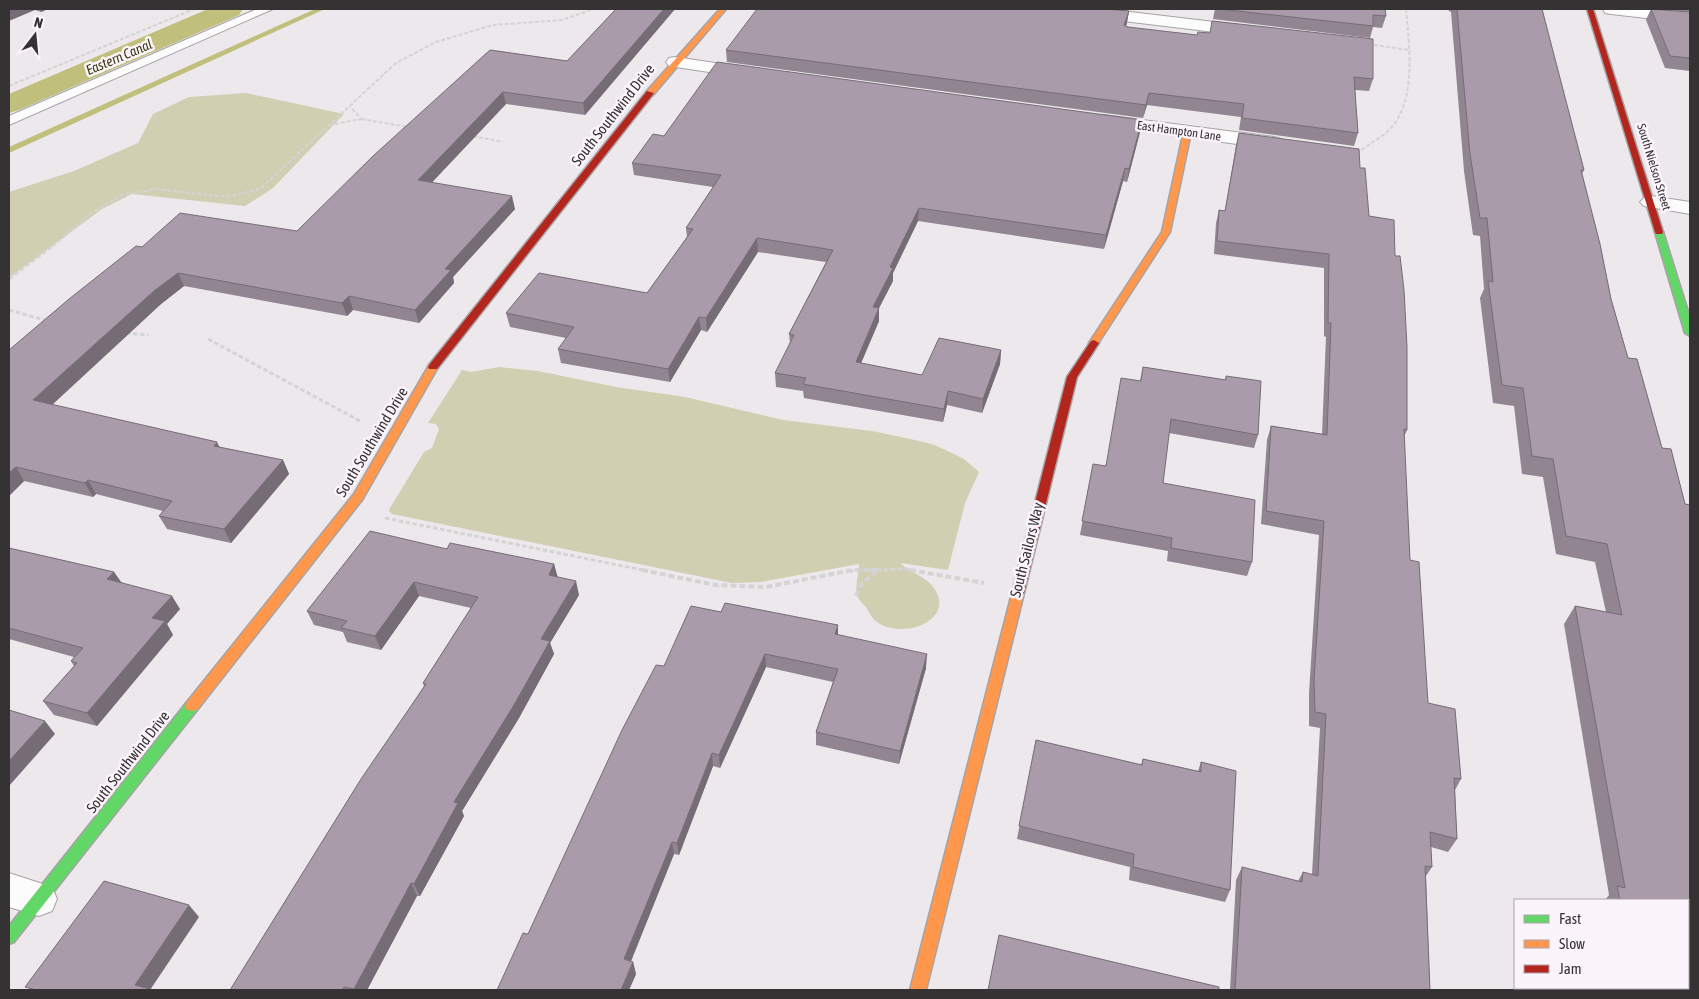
<svg xmlns="http://www.w3.org/2000/svg" width="1699" height="999" viewBox="0 0 1699 999" font-family="'Asap Condensed',sans-serif">
<rect width="100%" height="100%" fill="#ece8ec"/>
<g fill="#d0cfb1">
<polygon points="246,93 344,114 273,188 245,206 132,194 102,209 9,278 9,192 74,171 138,143 153,114 189,97"/>
<path d="M499 367 538 371 616 387 685 397 783 420 872 431 915 440 935 445 964 459 979 472 965 503 948 570 900 563C910 573 926 576 934 588 956 619 905 641 877 622 872 619 869 612 866 607 863 604 858 599 857 595 855 586 859 573 859 564L761 582 732 583 392 514 389 511 390 508 424 452 432 448 439 429 436 424 428 423 462 370 471 372Z"/>
</g>
<g fill="none" stroke-linecap="round" stroke-linejoin="round">
<polygon fill="#c0bf7b" fill-rule="evenodd" points="315,9 325,9 9,153 9,147"/>
<polygon fill="#c0bf7b" fill-rule="evenodd" points="208,9 243,9 239,15 19,110 9,113 9,94"/>
<defs>
<polygon id="lane" points="257,9 273,9 9,125 9,116"/>
<g id="street">
<polygon points="1057,9 1105,9 1248,26 1254,27 1257,31 1254,35 1248,36 1065,14 1059,13"/>
<polygon points="1603,9 1653,9 1690,13 1690,23 1611,14 1605,13"/>
<polygon points="675,57 749,68 755,69 758,73 755,77 749,78 669,66 666,62 669,58"/>
<polygon points="1104,115 1274,137 1281,139 1284,143 1281,147 1274,149 1097,125 1094,121 1097,117"/>
<polygon points="1651,196 1690,202 1690,214 1644,206 1640,202 1644,198"/>
<polygon points="9,873 52,887 57,899 52,911 39,916 9,907"/>
</g>
<g id="fast">
<polygon points="1659,229 1663,232 1690,318 1690,336 1685,333 1655,232"/>
<polygon points="192,701 197,702 199,706 197,710 14,942 9,944 9,926 187,702"/>
</g>
<g id="slow">
<polygon points="720,9 726,9 653,95 647,95 647,91"/>
<polygon points="1184,130 1191,132 1170,232 1097,345 1091,345 1089,343 1162,232"/>
<polygon points="433,364 438,367 362,500 197,710 192,711 187,710 185,706 187,702 354,494 428,367"/>
<polygon points="1018,588 1022,590 1024,593 926,990 910,990 1012,593 1014,590"/>
</g>
<g id="jam">
<polygon points="1587,9 1593,9 1663,232 1662,234 1656,234 1655,232"/>
<polygon points="647,91 654,93 437,369 429,369 428,367 429,365"/>
<polygon points="1094,340 1099,343 1077,377 1024,593 1022,596 1014,596 1012,593 1067,377 1091,341"/>
</g>
</defs>
<use href="#lane" stroke="#a6a3a6" stroke-width="2"/>
<use href="#street" stroke="#a6a3a6" stroke-width="2"/>
<use href="#fast" stroke="#a6a3a6" stroke-width="3"/>
<use href="#slow" stroke="#a6a3a6" stroke-width="3"/>
<use href="#jam" stroke="#a6a3a6" stroke-width="3"/>
<g stroke="#d4d4d4" stroke-width="2" stroke-dasharray="4 2" stroke-linecap="butt">
<polyline points="1374,45 1409,50"/>
<polyline points="9,86 194,9"/>
<polyline points="361,119 409,127"/>
<polyline points="329,125 361,119 350,106"/>
<polyline points="473,136 503,142"/>
<path d="M1357 154C1367 144 1381 139 1391 128 1417 98 1409 45 1406 9"/>
<polyline points="53,246 90,214 122,195 156,189 226,197 260,189 396,63 436,42 493,25 562,20 593,9"/>
</g>
<g stroke="#d4d4d4" stroke-width="3" stroke-dasharray="4.5 2.5" stroke-linecap="butt">
<polyline points="9,279 54,245"/>
<polyline points="9,310 48,321"/>
<polyline points="126,333 148,335"/>
<polyline points="208,339 360,421"/>
<polyline points="385,518 648,571"/>
<polyline points="849,571 907,569 917,571"/>
</g>
<g stroke="#d4d4d4" stroke-width="4" stroke-dasharray="6 3" stroke-linecap="butt">
<polyline points="642,570 715,585 766,587 853,570 878,570"/>
<polyline points="910,570 984,583"/>
<polyline points="856,596 861,585 878,570"/>
</g>
<use href="#lane" fill="#fcfcfc" fill-rule="evenodd"/>
<use href="#street" fill="#fcfcfc" fill-rule="evenodd"/>
<use href="#fast" fill="#63d668" fill-rule="evenodd"/>
<use href="#slow" fill="#ff974d" fill-rule="evenodd"/>
<use href="#jam" fill="#b3261e" fill-rule="evenodd"/>
</g>
<g fill="#918591">
<polygon points="9,9 48,9 41,12 35,10"/>
<polygon points="616,9 675,9 585,115 506,104 432,182 515,209 453,277 454,283 419,323 353,310 347,316 184,286 161,304 52,405 219,447 283,460 289,474 231,543 167,529 159,516 163,511 96,494 93,497 24,481 9,496 9,350 142,247 297,231 490,50 567,61"/>
<polygon points="1215,9 1385,9 1386,16 1382,28 1373,27 1370,38 1213,19"/>
<polygon points="1448,9 1543,9 1542,10 1584,170 1582,174 1600,244 1611,299 1628,358 1637,359 1662,448 1671,449 1685,504 1690,505 1690,990 1617,990 1617,988 1688,988 1688,900 1605,900 1609,895 1564,624 1575,606 1606,612 1595,562 1556,554 1543,477 1522,474 1514,406 1493,403 1480,298 1484,289 1480,236 1473,235 1464,171 1451,12 1449,11"/>
<polygon points="1651,9 1690,12 1690,71 1665,68 1646,20"/>
<polygon points="1659,9 1690,9 1690,12"/>
<polygon points="1129,11 1126,26 1128,27 1373,79 1369,91 1355,90 1358,133 1354,146 1239,130 1241,117 1147,105 1143,118 727,62 726,50"/>
<polygon points="1142,120 1140,132 1127,182 1123,181 1104,249 918,221 893,273 893,281 879,308 879,321 861,363 922,375 1001,350 1000,364 982,413 947,405 943,422 804,398 803,391 776,387 775,373 790,343 789,334 826,262 758,252 707,332 701,330 670,382 561,363 558,349 566,338 510,327 506,313 647,293 687,237 686,228 713,187 634,175 632,163 664,136"/>
<polygon points="1239,133 1360,168 1369,216 1395,256 1407,430 1404,437 1410,560 1428,703 1461,779 1455,790 1457,839 1448,852 1431,847 1432,867 1426,876 1430,990 1230,990 1236,880 1242,867 1298,881 1303,872 1312,875 1320,728 1309,726 1309,693 1319,535 1261,524 1267,440 1271,426 1322,434 1326,337 1324,336 1324,268 1214,254 1216,223 1219,210 1225,211 1236,145"/>
<polygon points="1143,367 1225,380 1226,376 1258,435 1254,448 1169,433 1163,483 1252,562 1247,576 1167,561 1168,551 1080,535 1093,464 1105,466 1140,381"/>
<polygon points="9,548 114,572 121,582 180,609 167,624 173,635 97,726 54,715 43,701 74,666 71,661 74,657 9,639"/>
<polygon points="447,549 554,564 557,577 579,595 550,643 554,654 519,718 462,811 464,816 420,896 417,896 367,990 230,990 424,686 423,683 471,608 419,596 381,650 347,642 343,632 314,625 307,611"/>
<polygon points="721,612 838,625 838,635 926,668 899,764 816,745 816,732 833,682 766,667 720,768 713,766 679,855 674,854 631,961 633,962 636,974 629,990 497,990 528,934 664,666"/>
<polygon points="1036,740 1141,765 1143,759 1198,771 1201,762 1230,890 1225,902 1129,880 1130,867 1017,839"/>
</g>
<g fill="#766c76">
<polygon points="9,9 35,9 35,10 9,21"/>
<polygon points="39,9 48,9 41,12"/>
<polygon points="664,9 675,9 585,115 583,103"/>
<polygon points="1129,11 1127,23 1122,37 1124,25"/>
<polygon points="503,92 506,104 422,193 418,180"/>
<polygon points="1149,93 1147,105 1143,118 1146,105"/>
<polygon points="1142,120 1140,132 1127,182 1129,169"/>
<polygon points="1125,168 1123,181 1104,249 1106,235"/>
<polygon points="512,196 515,209 453,277 454,283 419,323 415,310 445,269"/>
<polygon points="919,208 918,221 893,273 893,281 879,308 879,321 856,375 856,362 873,307 890,267"/>
<polygon points="757,238 758,252 707,332 706,318"/>
<polygon points="178,273 184,286 161,304 42,414 33,400 154,291"/>
<polygon points="349,296 353,310 347,316 342,303"/>
<polygon points="699,317 701,330 670,382 668,369"/>
<polygon points="1001,350 1000,364 982,413 983,399"/>
<polygon points="948,391 947,405 943,422 944,409"/>
<polygon points="217,442 224,456 214,446"/>
<polygon points="283,460 289,474 231,543 224,529"/>
<polygon points="16,467 24,481 9,496 9,473"/>
<polygon points="88,480 96,494 93,497 85,483"/>
<polygon points="554,564 558,578 549,575"/>
<polygon points="114,572 123,585 107,579"/>
<polygon points="576,581 579,595 550,643 554,654 519,718 462,811 464,816 420,896 414,884 454,802 541,639"/>
<polygon points="414,582 419,596 381,650 375,636"/>
<polygon points="172,596 180,609 167,624 173,635 97,726 87,713 152,618"/>
<polygon points="838,625 838,639 835,634"/>
<polygon points="765,654 766,667 720,768 719,755"/>
<polygon points="927,654 926,668 899,764 900,751"/>
<polygon points="45,721 55,734 9,786 9,761"/>
<polygon points="712,753 713,766 679,855 677,843"/>
<polygon points="672,842 674,854 627,971 624,959"/>
<polygon points="411,883 417,896 367,990 354,990 354,989"/>
<polygon points="189,905 199,917 150,990 135,985"/>
<polygon points="633,962 636,974 629,990 621,990"/>
</g>
<g fill="#a99ba9" stroke="#766c76">
<polygon points="616,9 664,9 583,103 503,92 418,180 512,196 445,269 451,270 415,310 349,296 342,303 178,273 154,291 33,400 217,442 214,446 283,460 224,529 159,516 172,501 88,480 85,483 16,467 9,473 9,350 69,299 136,246 142,247 180,213 297,231 373,156 490,50 567,61"/>
<polygon points="757,9 1106,9 1129,11 1124,25 1128,27 1197,35 1198,32 1210,33 1212,21 1373,39 1373,79 1354,77 1358,133 1242,118 1244,104 1149,93 1146,105 726,50"/>
<polygon points="1219,9 1385,9 1386,16 1373,15 1373,26"/>
<polygon points="1457,9 1542,9 1584,170 1581,170 1600,244 1611,299 1628,358 1637,359 1662,448 1671,449 1685,504 1690,505 1690,990 1635,990 1635,988 1688,988 1688,900 1620,900 1617,886 1625,888 1575,606 1622,615 1607,544 1566,536 1553,459 1532,456 1523,388 1502,385 1488,281 1493,282 1487,218 1480,218 1470,154"/>
<polygon points="1651,9 1690,12 1690,58 1670,56"/>
<polygon points="717,62 1142,120 1129,169 1125,168 1106,235 919,208 890,267 893,268 873,307 879,308 856,362 922,375 939,338 1001,350 983,399 948,391 944,409 803,384 806,378 775,373 794,335 789,334 833,250 757,238 706,318 699,317 668,369 558,349 574,327 506,313 539,273 647,293 693,229 686,228 721,175 632,163 653,134 664,136"/>
<polygon points="1239,133 1359,149 1360,168 1365,168 1369,216 1394,220 1395,256 1400,256 1404,290 1407,347 1407,430 1404,429 1410,560 1419,562 1428,703 1455,709 1461,779 1454,778 1457,839 1430,832 1432,867 1425,866 1430,990 1235,990 1242,867 1302,882 1303,872 1318,876 1326,714 1315,712 1314,680 1324,521 1266,511 1271,426 1327,435 1331,323 1328,323 1329,254 1217,241 1219,210 1225,211"/>
<polygon points="1143,367 1226,380 1226,376 1261,381 1258,435 1171,419 1163,483 1255,500 1252,562 1171,548 1172,538 1082,521 1093,464 1106,466 1121,378 1141,381"/>
<polygon points="370,531 447,549 450,543 554,564 549,575 576,581 541,639 550,641 514,705 454,802 458,803 414,884 411,883 354,989 344,987 342,990 230,990 361,779 426,684 423,683 478,597 414,582 375,636 341,628 347,621 307,611"/>
<polygon points="9,548 114,572 107,579 172,596 152,618 165,621 87,713 43,701 77,663 71,661 83,648 9,628"/>
<polygon points="725,603 838,625 835,634 927,654 900,751 816,732 838,669 765,654 719,755 712,753 677,843 672,842 624,959 633,962 621,990 497,990 523,933 528,934 622,730 656,665 664,666 691,606 721,612"/>
<polygon points="9,710 45,721 9,761"/>
<polygon points="1036,740 1142,765 1143,759 1201,772 1201,762 1236,771 1230,890 1133,867 1134,854 1019,826"/>
<polygon points="104,881 189,905 135,985 154,990 36,990 25,987"/>
<polygon points="999,935 1219,987 1219,990 988,990"/>
</g>
<g text-anchor="middle" stroke-width="5" stroke-linejoin="round" paint-order="stroke">
<g font-size="12" fill="#353234" stroke="#fbf4fb">
<text transform="translate(1179 131) rotate(8)" y="4">East Hampton Lane</text>
<text transform="translate(1654 167) rotate(73)" y="4">South Nielson Street</text>
</g>
<g font-size="14" font-style="italic" fill="#3c3b12" stroke="#fbf4fb">
<text transform="translate(119 57) rotate(-23)" y="5">Eastern Canal</text>
</g>
<g font-size="15" fill="#353234" stroke="#fbf4fb">
<text transform="translate(613 115) rotate(-52)" y="5">South Southwind Drive</text>
<text transform="translate(372 442) rotate(-59)" y="5">South Southwind Drive</text>
<text transform="translate(1027 550) rotate(-76)" y="5">South Sailors Way</text>
<text transform="translate(128 762) rotate(-52)" y="5">South Southwind Drive</text>
</g>
</g>
<rect width="1699" height="999" fill="none" stroke="#353234" stroke-width="20"/>
<rect x="1514" y="899" width="175" height="90" fill="#fbf4fb" stroke="#aca6ab"/>
<rect x="1524" y="915" width="25" height="8" fill="#63d668" stroke="#aca6ab"/>
<text x="1559" y="924" font-size="15" fill="#353234">Fast</text>
<rect x="1524" y="940" width="25" height="8" fill="#ff974d" stroke="#aca6ab"/>
<text x="1559" y="949" font-size="15" fill="#353234">Slow</text>
<rect x="1524" y="965" width="25" height="8" fill="#b3261e" stroke="#aca6ab"/>
<text x="1559" y="974" font-size="15" fill="#353234">Jam</text>
<g transform="translate(35 35) rotate(16)" stroke="#fbf4fb" stroke-width="4" paint-order="stroke">
<path d="M0-4L9 19L0 12L-9 19Z" fill="#353234"/>
<text y="-8" font-size="14" font-weight="bold" text-anchor="middle" fill="#353234">N</text>
</g>
</svg>
